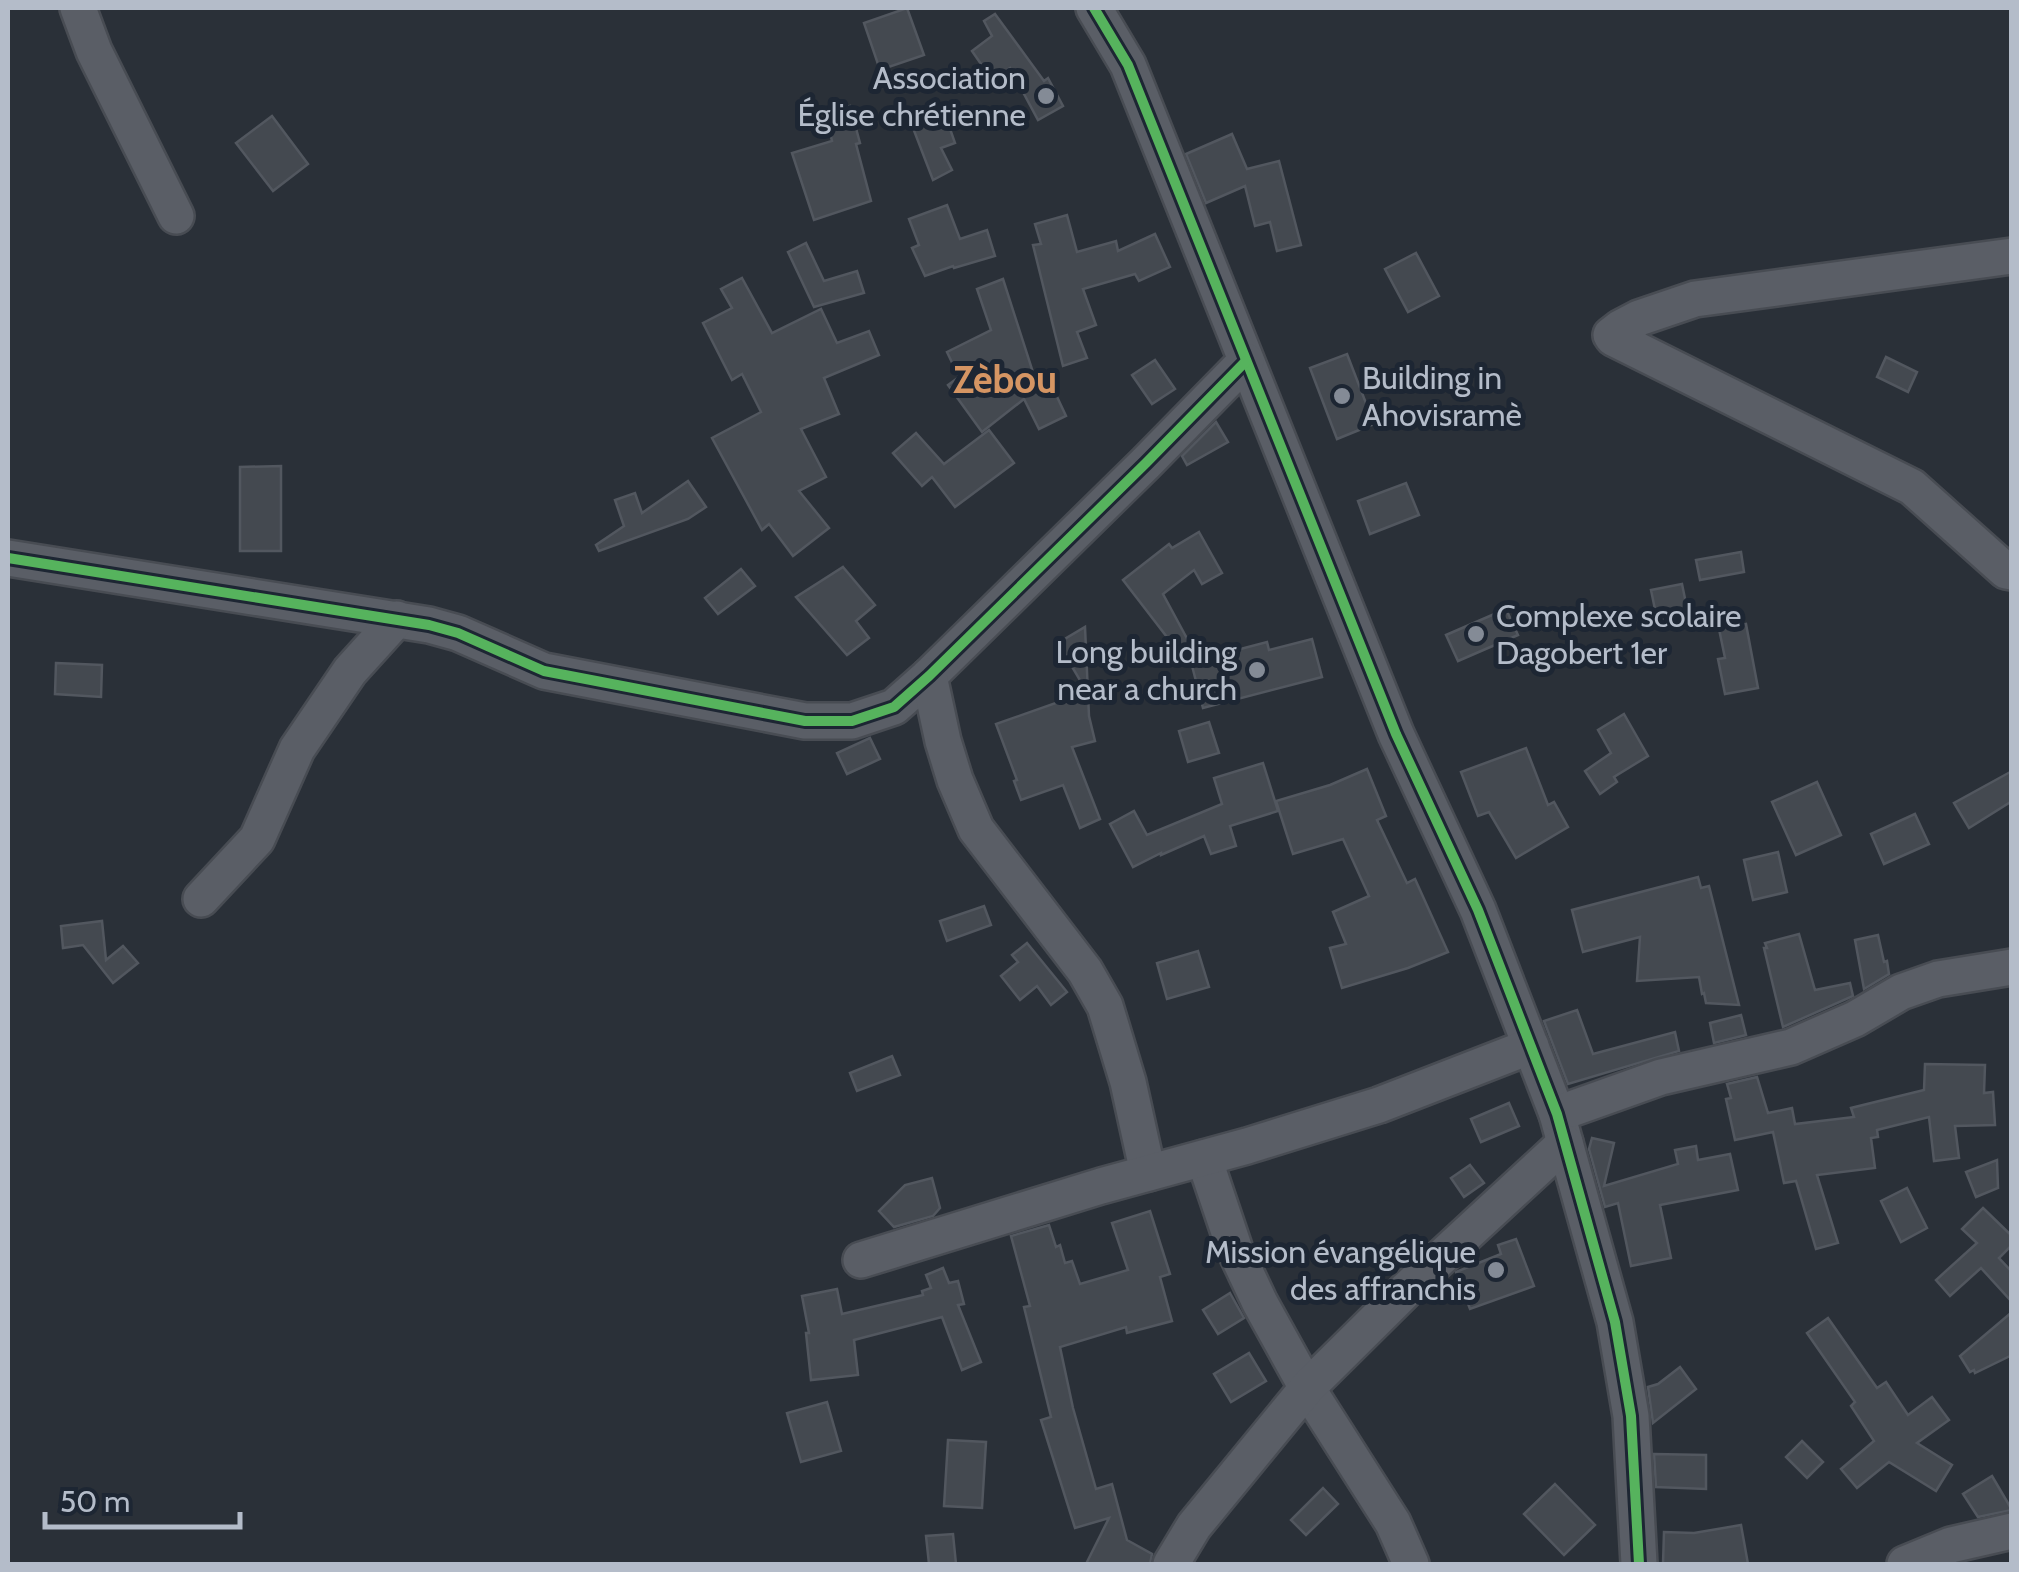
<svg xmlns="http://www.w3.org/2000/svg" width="2019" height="1572" viewBox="0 0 2019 1572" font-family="Cabin,sans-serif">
<rect width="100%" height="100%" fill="#2a3038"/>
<g fill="#444950" stroke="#52575f" stroke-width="2.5">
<polygon points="907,8 924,55 880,70 864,23"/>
<polygon points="995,14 1044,81 1048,78 1063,106 1038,120 1010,68 992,80 972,51 992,36 984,21"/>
<polygon points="850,106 860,143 856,144 871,201 814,220 792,153 832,141 825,112"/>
<polygon points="921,109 931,129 948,123 955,143 941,148 952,170 933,180 908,115"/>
<polygon points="272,116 308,164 273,191 236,143"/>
<polygon points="1232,134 1247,169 1279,161 1301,245 1277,251 1270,222 1255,226 1245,186 1206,203 1186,154"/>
<polygon points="947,205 960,239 987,230 995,256 954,268 953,266 925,276 912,248 919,245 909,219"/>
<polygon points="1067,215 1077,252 1116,241 1118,251 1155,234 1170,267 1139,281 1135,274 1083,289 1096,325 1077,332 1087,358 1063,366 1033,245 1041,244 1035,224"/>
<polygon points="806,243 824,281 857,271 864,293 814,307 788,252"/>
<polygon points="1416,253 1439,296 1408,312 1385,269"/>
<polygon points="742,278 772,333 821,309 837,343 869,331 879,355 824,378 839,414 801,429 826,477 799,491 829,528 793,556 769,524 762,530 712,438 761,412 742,374 732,380 703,323 732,308 721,289"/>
<polygon points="1003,279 1038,388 1051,384 1066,416 1039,429 1024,399 982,432 948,385 959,377 947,352 991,330 977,289"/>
<polygon points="1347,354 1374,424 1337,439 1310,368"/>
<polygon points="1886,357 1917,372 1908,392 1877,377"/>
<polygon points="1155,360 1175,389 1152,404 1132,375"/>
<polygon points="1216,422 1228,442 1187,465 1182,456"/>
<polygon points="989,430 1014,463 955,507 932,477 922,486 893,453 916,433 944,464"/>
<polygon points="281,466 281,551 240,551 240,467"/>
<polygon points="688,481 706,507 688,519 599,551 596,545 624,526 615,500 635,493 642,513"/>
<polygon points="1406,483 1419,515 1370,534 1358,501"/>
<polygon points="1199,532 1222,573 1202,584 1194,570 1163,594 1197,657 1187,663 1123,580 1169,544 1172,548"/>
<polygon points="1741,552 1744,572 1700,580 1696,560"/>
<polygon points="843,567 875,605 856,621 869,638 847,655 796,597"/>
<polygon points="741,569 755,586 718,614 705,598"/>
<polygon points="1682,584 1689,618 1658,624 1651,590"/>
<polygon points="1506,609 1518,635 1458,661 1446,635"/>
<polygon points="1746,624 1758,688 1725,694 1718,659 1725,658 1719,629"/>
<polygon points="1085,627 1089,716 1095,741 1072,747 1100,819 1080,828 1063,785 1021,800 1014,781 1017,780 996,724 1087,692 1058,643"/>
<polygon points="1312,639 1322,677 1203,708 1191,662 1267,642 1269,650"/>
<polygon points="56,663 102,665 101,697 55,694"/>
<polygon points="1624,714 1648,756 1614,777 1617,782 1600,794 1585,771 1611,753 1598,730"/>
<polygon points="1209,722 1219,753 1188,762 1179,731"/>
<polygon points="870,738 880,759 847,774 837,753"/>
<polygon points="1526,748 1548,805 1554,802 1568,827 1516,858 1489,812 1478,816 1461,772"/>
<polygon points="1263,763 1278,811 1230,826 1236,846 1211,854 1204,836 1161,855 1161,853 1133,867 1110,824 1134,811 1147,835 1222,804 1214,778"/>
<polygon points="1367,769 1386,816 1377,820 1407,883 1415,879 1448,952 1408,968 1342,988 1330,948 1346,944 1333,912 1369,896 1343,839 1293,854 1276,801 1330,785"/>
<polygon points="2012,771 2012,801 1969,828 1954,803"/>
<polygon points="1817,782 1841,835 1796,855 1772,802"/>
<polygon points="1915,814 1929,844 1884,864 1871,834"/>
<polygon points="1778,852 1787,892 1753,900 1744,860"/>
<polygon points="1698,877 1701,888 1709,886 1739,1005 1706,1003 1704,993 1702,994 1699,977 1637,981 1640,937 1583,952 1572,910"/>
<polygon points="984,906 991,925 947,941 940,921"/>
<polygon points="102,921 106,960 123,946 138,963 113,983 83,945 63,948 61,926"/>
<polygon points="1799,934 1815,990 1850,983 1853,996 1783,1027 1764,948 1767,948 1765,943"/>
<polygon points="1878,935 1884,962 1887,961 1889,974 1864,989 1855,940"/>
<polygon points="1027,943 1067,992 1051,1005 1037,986 1020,1000 1001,976 1018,962 1012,955"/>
<polygon points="1198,951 1209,987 1167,999 1157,963"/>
<polygon points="1577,1010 1593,1054 1675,1032 1679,1051 1568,1084 1544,1021"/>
<polygon points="1741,1015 1746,1035 1714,1043 1710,1023"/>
<polygon points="892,1056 900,1075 857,1091 850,1073"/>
<polygon points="1925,1064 1985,1065 1984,1093 1993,1092 1995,1125 1955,1126 1959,1158 1934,1161 1929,1117 1877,1130 1878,1137 1871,1138 1875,1168 1817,1175 1838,1243 1816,1249 1796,1181 1784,1183 1773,1132 1735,1140 1726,1099 1731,1098 1727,1084 1757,1077 1768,1113 1792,1108 1795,1124 1854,1117 1851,1108 1924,1090"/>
<polygon points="1509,1103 1519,1126 1481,1142 1471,1119"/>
<polygon points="1592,1138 1614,1143 1604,1186 1678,1164 1675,1150 1696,1146 1698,1160 1730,1154 1738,1190 1660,1205 1671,1258 1631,1266 1618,1203 1605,1207 1589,1149"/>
<polygon points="1997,1160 1998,1188 1976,1197 1966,1172"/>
<polygon points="1470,1165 1484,1183 1464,1197 1451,1178"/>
<polygon points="932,1178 940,1208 933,1216 894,1227 879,1211 905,1185"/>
<polygon points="1907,1188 1927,1228 1901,1242 1881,1201"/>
<polygon points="1983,1208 2012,1236 2012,1245 1999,1258 2012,1272 2012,1302 1981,1268 1950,1296 1936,1280 1977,1243 1962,1229"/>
<polygon points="1150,1211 1170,1274 1160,1277 1172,1321 1127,1333 1126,1327 1060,1347 1073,1408 1096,1489 1112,1484 1127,1540 1152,1554 1150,1564 1086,1564 1109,1518 1075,1528 1041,1420 1051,1417 1024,1307 1030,1306 1011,1236 1049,1225 1056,1247 1060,1245 1065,1263 1072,1261 1080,1284 1128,1270 1112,1223"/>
<polygon points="1516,1239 1534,1286 1470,1309 1456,1272 1501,1254 1498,1245"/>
<polygon points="943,1268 949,1283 958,1281 964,1304 958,1305 981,1362 962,1370 942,1317 854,1340 858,1375 811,1380 806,1333 809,1333 802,1296 837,1289 842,1314 923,1295 922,1291 931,1288 926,1275"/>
<polygon points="1230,1293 1244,1318 1218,1334 1203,1310"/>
<polygon points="2012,1312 2012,1355 1975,1373 1974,1370 1970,1372 1960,1356"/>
<polygon points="1828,1318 1877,1388 1886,1382 1908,1415 1932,1397 1949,1420 1917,1443 1952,1465 1936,1491 1889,1462 1857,1488 1841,1469 1874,1441 1851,1406 1855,1402 1807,1333"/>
<polygon points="1249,1353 1266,1381 1231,1402 1214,1374"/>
<polygon points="1680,1367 1696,1389 1653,1423 1648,1387 1658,1384"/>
<polygon points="827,1402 841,1451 801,1462 787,1413"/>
<polygon points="948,1440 986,1442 982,1508 944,1506"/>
<polygon points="1802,1441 1823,1462 1807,1478 1786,1457"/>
<polygon points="1654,1454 1706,1455 1706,1489 1656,1487"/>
<polygon points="1992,1476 2012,1510 1978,1517 1963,1494"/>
<polygon points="1555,1484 1595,1525 1564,1555 1524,1514"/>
<polygon points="1323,1488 1338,1504 1306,1535 1291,1520"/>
<polygon points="1741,1525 1748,1564 1663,1564 1664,1532 1694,1533"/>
<polygon points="953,1534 956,1564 929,1564 926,1536"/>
</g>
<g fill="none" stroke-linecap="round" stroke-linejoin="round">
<defs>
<g id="minor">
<polyline points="78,8 94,51 176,216"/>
<polyline points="1094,8 1128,65 1396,734 1478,910 1557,1114 1615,1322 1631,1416 1639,1564"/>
<polyline points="2012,256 1695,299 1639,318 1620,328 1611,335 1613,338 1912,487 2006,571 2012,572"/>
<polyline points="8,558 429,625 458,633 544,671 805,721 852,721 894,707 929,676 1146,463 1246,361"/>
<polyline points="929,676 943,741 955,780 976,829 1085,971 1105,1006 1128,1082 1148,1173"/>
<polyline points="201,899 257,839 297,749 350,671 397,619"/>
<polyline points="1557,1114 1661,1077 1791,1047 1855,1019 1901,992 1938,979 2012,967"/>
<polyline points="1204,1158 1235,1250 1260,1303 1307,1388 1393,1523 1411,1564"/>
<polyline points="861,1260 1101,1186 1247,1146 1379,1105 1531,1046"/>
<polyline points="1171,1564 1194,1526 1307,1388 1407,1289 1565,1143"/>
<polyline points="1905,1564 1951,1545 2012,1531"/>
</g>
</defs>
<use href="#minor" stroke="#484c53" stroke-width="40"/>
<use href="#minor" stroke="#5a5e66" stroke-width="35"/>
<defs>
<g id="cycleway">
<polyline points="1094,8 1128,65 1396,734 1478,910 1557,1114 1615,1322 1631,1416 1639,1564"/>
<polyline points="8,558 429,625 458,633 544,671 805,721 852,721 894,707 929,676 1146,463 1246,361"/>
</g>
</defs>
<use href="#cycleway" stroke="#1d2633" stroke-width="16"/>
<use href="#cycleway" stroke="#56b35d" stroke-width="10"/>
</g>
<g fill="#848b96" stroke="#1d2633" stroke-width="4">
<circle cx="1046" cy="96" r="10"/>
<circle cx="1342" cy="396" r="10"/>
<circle cx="1476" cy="634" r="10"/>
<circle cx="1257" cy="670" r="10"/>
<circle cx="1496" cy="1270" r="10"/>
</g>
<g text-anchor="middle" stroke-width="10" stroke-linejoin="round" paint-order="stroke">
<g font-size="32" fill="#b4bcc9" stroke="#1d2633" text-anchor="end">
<text x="1026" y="89">Association<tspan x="1026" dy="37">Église chrétienne</tspan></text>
<text x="1362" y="389" text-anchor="start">Building in<tspan x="1362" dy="37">Ahovisramè</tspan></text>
<text x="1496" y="627" text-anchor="start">Complexe scolaire<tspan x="1496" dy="37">Dagobert 1er</tspan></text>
<text x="1237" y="663">Long building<tspan x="1237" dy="37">near a church</tspan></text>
<text x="1476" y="1263">Mission évangélique<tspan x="1476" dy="37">des affranchis</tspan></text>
</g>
<g font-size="38" font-weight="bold" fill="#d59563" stroke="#1d2633">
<text x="1005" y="393">Zèbou</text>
</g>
</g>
<rect width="2019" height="1572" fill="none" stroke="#b4bcc9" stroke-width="20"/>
<path d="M45 1512v15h195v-15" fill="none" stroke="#b4bcc9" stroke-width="5"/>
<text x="60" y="1512" font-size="30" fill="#b4bcc9" stroke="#1d2633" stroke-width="8" paint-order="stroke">50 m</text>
</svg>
